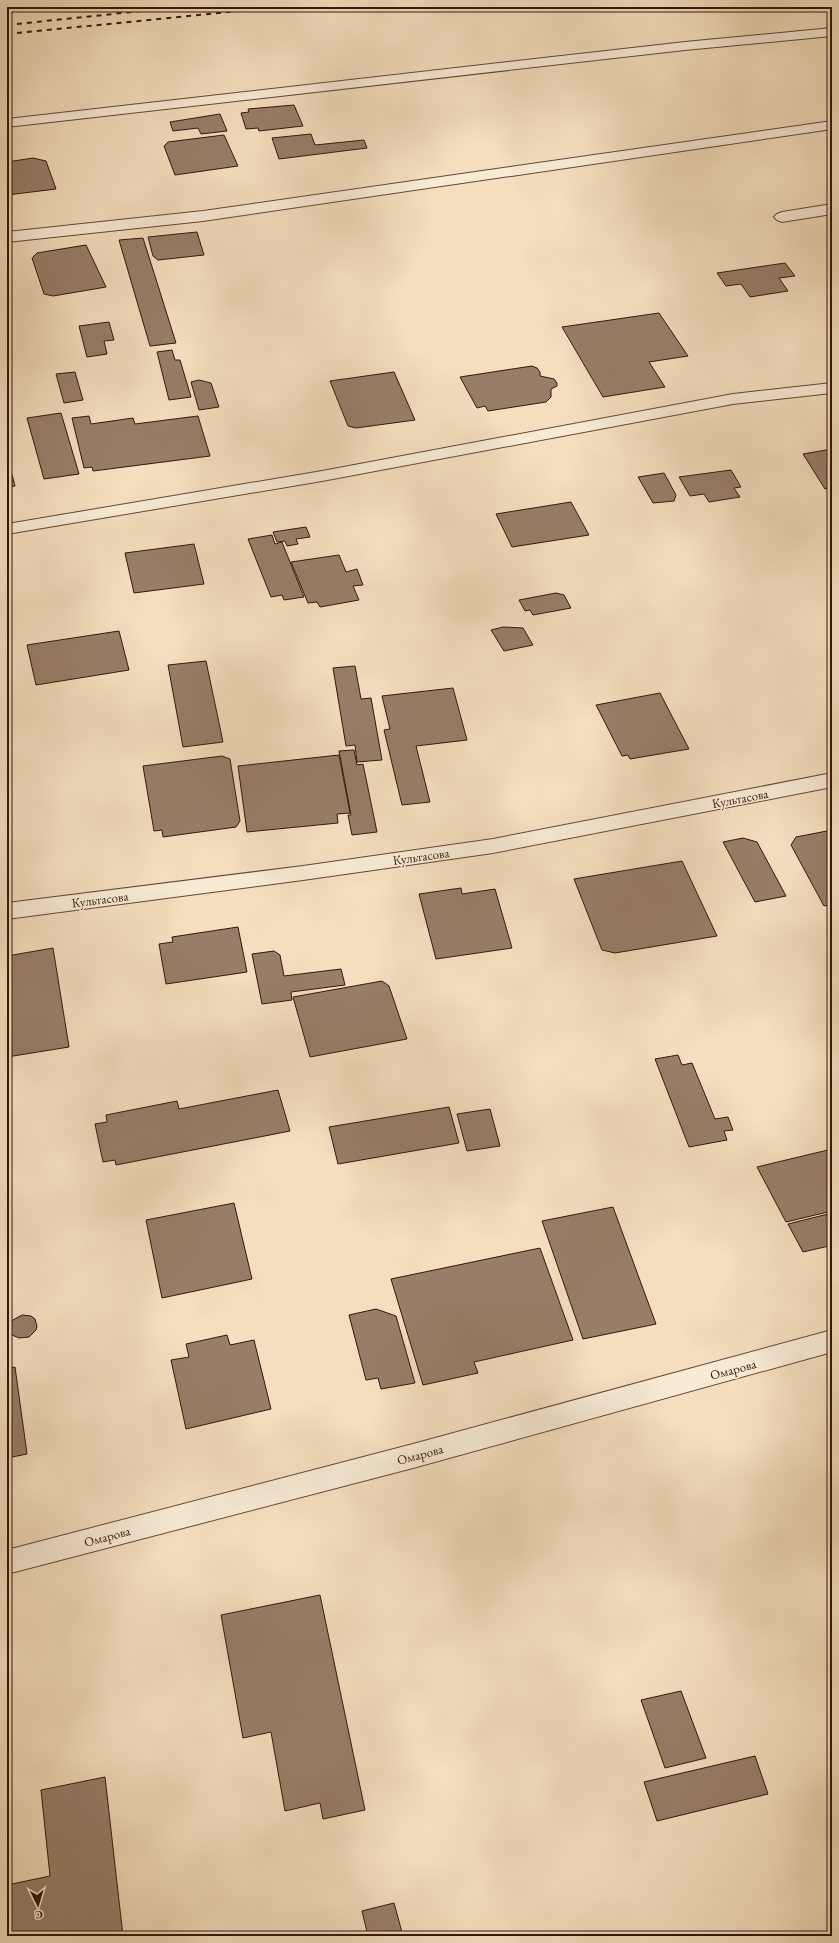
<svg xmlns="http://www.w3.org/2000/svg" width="839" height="1943" viewBox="0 0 839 1943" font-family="'EB Garamond',serif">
<rect width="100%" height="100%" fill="#f4debe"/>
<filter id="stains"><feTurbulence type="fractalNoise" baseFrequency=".005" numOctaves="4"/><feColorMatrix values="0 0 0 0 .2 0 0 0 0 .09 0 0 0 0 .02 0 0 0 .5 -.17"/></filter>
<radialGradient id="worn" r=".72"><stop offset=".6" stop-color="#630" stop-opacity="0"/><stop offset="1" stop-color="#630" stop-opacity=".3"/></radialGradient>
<g fill="#987e68" stroke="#34160a">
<polygon points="294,105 303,126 259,131 258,128 246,129 241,113 249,112 248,109"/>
<polygon points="220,114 227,131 201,134 198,128 173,131 170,122"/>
<polygon points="311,134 315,145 364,140 367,148 279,159 272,138"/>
<polygon points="224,135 238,166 175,175 164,146 168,142"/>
<polygon points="33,158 46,161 56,189 7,195 7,162"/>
<polygon points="197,232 204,255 158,260 153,256 148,237"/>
<polygon points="143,238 176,343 150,346 119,240"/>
<polygon points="86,245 106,287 53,296 44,294 32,258 37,253"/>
<polygon points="785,263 795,276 779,278 788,291 750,297 741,284 726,286 717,273"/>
<polygon points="659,313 688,356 649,362 665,387 603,397 562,327"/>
<polygon points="109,322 114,340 104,341 107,354 87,357 79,326"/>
<polygon points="172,350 175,360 180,360 191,397 169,400 157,352"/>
<polygon points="532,366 537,368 540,372 540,376 554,379 557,383 557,386 551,389 551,397 546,402 488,411 485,406 477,408 460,377"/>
<polygon points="75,372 83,400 64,403 56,374"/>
<polygon points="394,372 415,420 356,428 348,426 330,381"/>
<polygon points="199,380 211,383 219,407 199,410 191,382"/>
<polygon points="61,413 79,474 44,479 27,418"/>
<polygon points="89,416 91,424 133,418 135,424 198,416 210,456 93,471 92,467 84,468 72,418"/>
<polygon points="832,449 832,488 825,489 803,454"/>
<polygon points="7,456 15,486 7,487"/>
<polygon points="731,470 741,487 734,488 740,497 709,502 704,494 690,496 679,477"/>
<polygon points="664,473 676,495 674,501 653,503 638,477"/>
<polygon points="571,502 589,535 512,547 496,514"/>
<polygon points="306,527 310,537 296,539 298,544 287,546 285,541 277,542 273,532"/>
<polygon points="272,535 275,544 282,542 304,597 284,600 282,595 271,597 248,539"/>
<polygon points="194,544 204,584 134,593 125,553"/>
<polygon points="339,555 346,572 357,569 363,585 353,586 359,600 320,607 317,602 308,603 291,562"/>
<polygon points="556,593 564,595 571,608 533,615 530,610 525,611 519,600"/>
<polygon points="503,627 523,628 533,645 504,651 491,630"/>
<polygon points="119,631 129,670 36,685 27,645"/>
<polygon points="206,661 223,742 183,747 168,665"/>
<polygon points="355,666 361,699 371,698 382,760 357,762 355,745 346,746 333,668"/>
<polygon points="453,688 467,740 416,746 430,802 402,805 384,730 390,729 382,696"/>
<polygon points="660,693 689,749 630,759 628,755 622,756 596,705"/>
<polygon points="354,750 357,765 363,764 377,832 352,835 348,815 351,815 339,751"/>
<polygon points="339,755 350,813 337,814 338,823 247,832 238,766"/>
<polygon points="222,756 230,759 240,821 236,827 163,837 162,830 154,831 143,766"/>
<polygon points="832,830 832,904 824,906 791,845 796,837"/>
<polygon points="743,838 757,842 786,896 755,902 723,842"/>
<polygon points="682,861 717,936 615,953 602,950 574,879"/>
<polygon points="461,888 462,894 495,889 512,948 436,959 419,894"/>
<polygon points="238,927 247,972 166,984 159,944 173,942 172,937"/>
<polygon points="53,948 69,1047 7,1057 7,956"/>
<polygon points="274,951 280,955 284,976 341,969 345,985 291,992 292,1000 262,1004 252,954"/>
<polygon points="382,981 389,986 407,1039 310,1057 293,997"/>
<polygon points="678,1055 682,1065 692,1063 715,1119 728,1117 733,1130 724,1131 727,1140 689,1147 655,1059"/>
<polygon points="278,1090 290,1131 116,1165 115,1160 103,1162 95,1124 107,1122 106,1115 177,1101 179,1109"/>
<polygon points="449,1107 459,1143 338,1164 329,1127"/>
<polygon points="490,1109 500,1146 467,1151 457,1114"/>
<polygon points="832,1149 832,1211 786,1222 757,1167"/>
<polygon points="234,1203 252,1279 162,1298 146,1220"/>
<polygon points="613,1207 656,1324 583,1339 542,1221"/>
<polygon points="832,1213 832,1252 829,1246 803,1252 788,1224"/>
<polygon points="540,1248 573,1340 474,1362 478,1373 423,1385 391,1279"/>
<polygon points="376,1309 396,1316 415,1383 381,1389 378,1378 366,1380 349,1315"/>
<polygon points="22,1315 31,1316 35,1319 37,1326 36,1330 29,1337 19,1338 12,1335 8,1329 11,1321"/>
<polygon points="227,1335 230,1345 254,1340 271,1409 186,1429 171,1360 189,1357 186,1344"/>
<polygon points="15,1367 27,1454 7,1458 7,1369"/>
<polygon points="320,1595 365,1810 323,1819 320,1803 285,1811 271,1732 243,1738 221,1615"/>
<polygon points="681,1691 706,1758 665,1768 641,1700"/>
<polygon points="755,1756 768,1794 657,1821 644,1782"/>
<polygon points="105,1777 123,1936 7,1936 7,1885 50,1876 41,1790"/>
<polygon points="394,1903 403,1936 368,1936 362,1911"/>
</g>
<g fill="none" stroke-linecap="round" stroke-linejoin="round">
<defs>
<g id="minor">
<polygon points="832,28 832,36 685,50 7,127 7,119 685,42"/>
<polygon points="832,121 832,129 203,221 7,242 7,232 203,211"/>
<polygon points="832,204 832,214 782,222 777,220 774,217 777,214 782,212"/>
<polygon points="832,383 832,393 733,404 322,481 7,534 7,524 322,471 733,394"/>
<polygon points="832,773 832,787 493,853 303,880 7,919 7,903 303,866 493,839"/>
<polygon points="832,1330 832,1352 413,1468 7,1574 7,1550 413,1444"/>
</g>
</defs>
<use href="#minor" stroke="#644837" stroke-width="2"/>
<use href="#minor" fill="#f8ead5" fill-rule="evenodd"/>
<g stroke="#34160a" stroke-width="2" stroke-dasharray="5 5" stroke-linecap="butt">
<polyline points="7,25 180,7"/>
<polyline points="7,34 280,7"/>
</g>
</g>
<g text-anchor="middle" stroke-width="3" stroke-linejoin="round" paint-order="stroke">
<g font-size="13" fill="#34160a" stroke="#f8ead5">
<text transform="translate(740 798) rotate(-11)" y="5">Культасова</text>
<text transform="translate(421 856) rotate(-8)" y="5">Культасова</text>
<text transform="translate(100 899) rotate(-7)" y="5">Культасова</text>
<text transform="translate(733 1369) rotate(-15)" y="5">Омарова</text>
<text transform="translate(420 1454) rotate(-15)" y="5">Омарова</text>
<text transform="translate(107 1536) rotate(-15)" y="5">Омарова</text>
</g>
</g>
<rect width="839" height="1943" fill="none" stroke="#f4debe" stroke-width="24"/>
<rect x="8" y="8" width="823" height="1927" fill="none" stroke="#34160a" stroke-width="2"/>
<rect x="12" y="12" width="815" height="1919" fill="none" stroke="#34160a"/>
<g transform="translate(38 1905) rotate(175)" stroke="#f8ead5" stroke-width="3" paint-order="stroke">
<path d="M0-3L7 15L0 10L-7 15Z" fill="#34160a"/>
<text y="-6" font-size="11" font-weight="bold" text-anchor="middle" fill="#34160a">С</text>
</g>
<rect width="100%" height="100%" filter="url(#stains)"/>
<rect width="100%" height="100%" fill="url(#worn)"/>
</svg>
